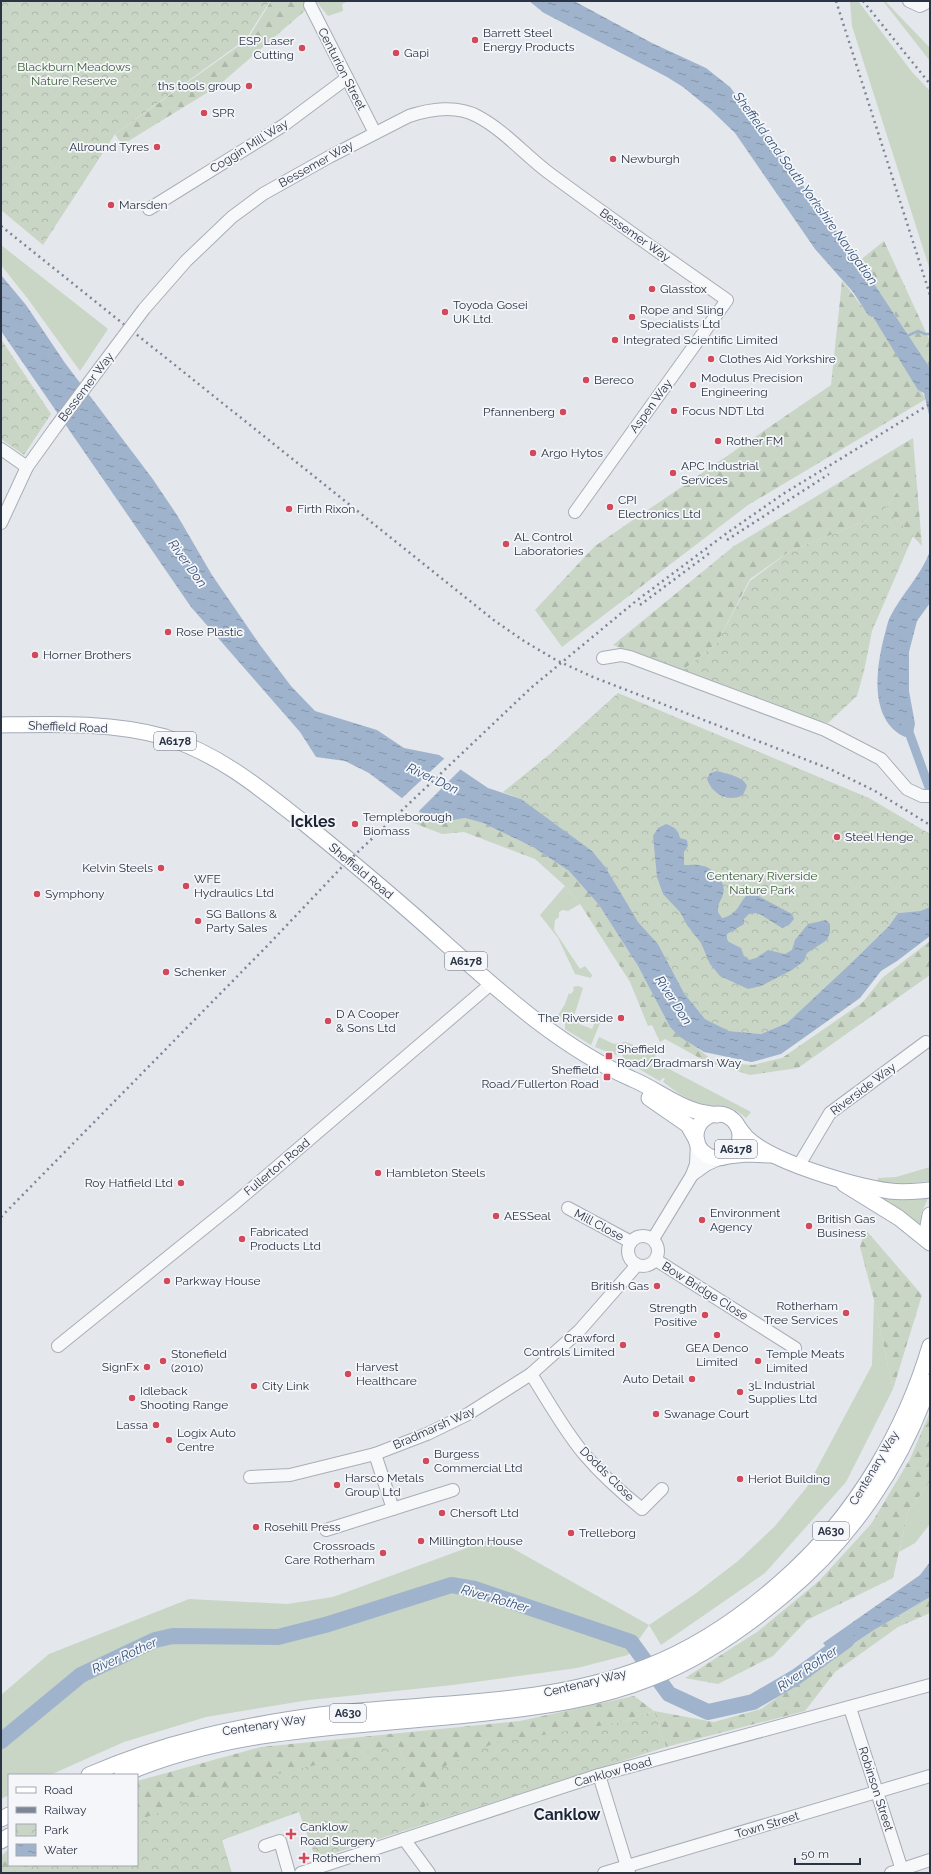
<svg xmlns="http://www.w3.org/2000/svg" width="931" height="1874" viewBox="0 0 931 1874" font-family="Raleway,sans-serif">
<defs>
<pattern id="forest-firs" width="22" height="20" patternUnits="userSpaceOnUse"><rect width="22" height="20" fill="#c9d6c5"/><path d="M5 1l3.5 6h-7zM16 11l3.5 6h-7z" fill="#adb8ab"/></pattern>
<pattern id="park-crowns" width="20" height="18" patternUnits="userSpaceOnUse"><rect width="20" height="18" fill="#c9d6c5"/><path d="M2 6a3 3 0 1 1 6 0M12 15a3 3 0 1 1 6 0" fill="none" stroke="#adb8ab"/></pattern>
<pattern id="water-ripples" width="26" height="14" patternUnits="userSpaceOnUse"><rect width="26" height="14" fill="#9fb4cc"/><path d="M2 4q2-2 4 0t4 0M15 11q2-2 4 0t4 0" fill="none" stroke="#8293a7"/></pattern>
</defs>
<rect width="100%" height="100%" fill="#e4e7ec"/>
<g fill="#c9d6c5">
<polygon points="316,1 349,1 342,4 343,11 328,16"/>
<polygon points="850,1 858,1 912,72 930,91 930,270 852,26"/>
<polygon points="883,1 885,1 930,48 930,61"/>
<polygon points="1,245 108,329 80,371 28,299 1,265"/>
<polygon points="565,886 580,904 568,911 563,910 559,912 559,917 555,920 554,930 580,969 585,966 592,975 591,978 575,974 558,938 540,915"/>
<polygon points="578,986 583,988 573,1019 579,1022 579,1024 592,1029 598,1016 600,1023 591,1045 565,1029 565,1023 561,1020 558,1020 557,1017 565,1004 569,993 571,994 574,990 573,987"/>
<path d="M599 1037 614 1044 626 1042 656 1054 654 1061 751 1112 746 1118C726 1101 723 1109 702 1104 688 1101 674 1090 663 1082L665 1078H663L660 1081 656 1079 623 1059 622 1054 618 1052 616 1055 595 1047Z"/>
<polygon points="930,1167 930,1181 894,1185 877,1182 878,1178 896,1177"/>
<polygon points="864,1189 929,1196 921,1214 920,1228"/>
<polygon points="874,1300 893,1389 846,1482 765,1573 661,1645 649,1625 628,1655 577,1668 453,1685 309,1700 206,1717 124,1742 50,1775 9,1775 9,1795 1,1799 1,1695 49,1654 189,1599 287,1604 333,1597 494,1538 649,1625 695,1594 738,1561 775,1526 807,1487 872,1365"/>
<polygon points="930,1481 930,1524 915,1543 899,1552 908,1512"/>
</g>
<g fill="url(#forest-firs)">
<polygon points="271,1 316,1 218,86 122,145 115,134 247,40"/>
<polygon points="884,241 930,341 930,368 859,261"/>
<path d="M842 281C850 289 864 312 873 317L926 399 748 505 562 647 535 610 595 546 831 385Z"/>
<polygon points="913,438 922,546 886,508 897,492 892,487 864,522 790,551 750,579 717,643 682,671 613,645 734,546"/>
<polygon points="420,812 448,821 465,818 483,823 533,847 569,871 599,905 638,966 670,1027 715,1062 753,1065 782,1058 863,1002 882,978 930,941 930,975 798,1068 750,1075 705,1061 665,1039 660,1042 652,1025 648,1026 630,982 580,904 565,886 535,859 464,832 442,834 411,822"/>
<polygon points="865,1229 922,1295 893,1389 874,1300 860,1247"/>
<polygon points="930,1412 930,1481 908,1512 893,1578 807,1620 773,1656 718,1684 685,1678 757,1632 819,1581 871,1524 910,1459"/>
<polygon points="930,1597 930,1613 898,1627 835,1672 805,1711 666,1747 654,1711 622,1722 422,1814 398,1745 137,1821 137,1781 261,1747 520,1721 634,1696 654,1711 714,1722 761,1709 874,1630"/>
<polygon points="9,1849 9,1865 32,1865 13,1873 1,1873 1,1856"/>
</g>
<g fill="url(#park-crowns)">
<polygon points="1,1 270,1 246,39 115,134 43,245 1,210"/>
<polygon points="1,339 51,414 24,455 1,439"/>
<polygon points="892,486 897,492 886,508 913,536 872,631 864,671 857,696 828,723 815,720 807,720 691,673 682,671 717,643 750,581 790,551 864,522"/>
<polygon points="618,693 869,798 930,834 930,907 920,911 898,913 889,926 849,965 787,1023 761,1034 729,1031 705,1019 684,993 658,944 638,923 606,868 521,799 503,792 550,754"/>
<polygon points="654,1711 666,1747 316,1859 299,1812 222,1840 232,1873 13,1873 32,1865 137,1865 137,1821 212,1790 398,1745 422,1813 441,1768 494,1743 622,1722"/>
</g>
<g fill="url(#water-ripples)">
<polygon points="529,1 574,1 652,43 706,68 730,87 859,261 930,368 930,419 924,393 918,390 873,317 868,315 853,292 815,249 735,133 711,110 683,87 667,77 544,13"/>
<polygon points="1,275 26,305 65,363 152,478 177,515 212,575 260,645 291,686 315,711 377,730 404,748 439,755 488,788 521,799 592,851 606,868 638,922 658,944 684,993 705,1019 729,1031 761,1034 787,1023 849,965 889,926 898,913 920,911 930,907 930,936 897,961 881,971 860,998 781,1054 752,1062 704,1052 680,1037 670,1027 638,966 599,905 569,871 533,847 483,823 465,818 448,821 420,812 369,773 345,761 316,757 300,732 191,607 1,331"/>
<path d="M930 551V603L917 621 909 652V691L915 724 913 733 905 737C869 720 876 669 884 637 886 631 887 623 890 617 901 595 922 574 930 551Z"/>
<path d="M717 771C727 774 743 776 747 786L743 795C729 803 712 794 707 779L710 773Z"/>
<path d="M666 824C674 827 678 829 680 838L687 840 688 846 684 852V865C690 865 697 864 703 866 714 868 727 883 723 894 721 902 718 901 718 912L722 918C741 914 738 900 751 892L792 914 794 919 789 925 782 928 758 913 749 914 744 919V924L727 934V941L741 948 744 956 749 960 756 958 768 950 785 954 792 950 795 940 808 924 826 920 830 924V932L827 940 807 953 804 961 792 970 761 986 748 989 720 976 710 964 701 943 687 925 680 912 663 894 657 877 653 836 658 828Z"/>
<polygon points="930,1562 930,1597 874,1630 834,1657 823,1643 920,1575"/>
</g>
<polygon fill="#e4e7ec" points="446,757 463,767 417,813 400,800"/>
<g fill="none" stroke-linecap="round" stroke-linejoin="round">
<polyline stroke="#9fb4cc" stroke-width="2.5" points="907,336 918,331 925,334 930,334"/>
<polyline stroke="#9fb4cc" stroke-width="9" points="906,724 930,790"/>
<polyline stroke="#9fb4cc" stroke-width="16" points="1,1741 81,1675 155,1640 173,1636 278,1637 325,1625 451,1585 475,1589 631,1642 669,1694 708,1712 753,1702 796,1677 847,1640"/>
<defs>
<g id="minor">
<polyline points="909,1 920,6 930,1"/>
<polyline points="310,5 375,133"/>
<polyline points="149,209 284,125 347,78"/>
<path d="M144 309 186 261 232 217 263 194 329 157 409 116C430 109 457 105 477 116 504 130 525 155 549 173 607 216 667 258 727 300L575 512"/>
<polyline points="1,449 27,467"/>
<polyline points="1,523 27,467 55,428"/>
<polyline points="603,658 621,655 630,657 825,730 881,759 907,789 922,796 930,796"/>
<polyline points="697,1141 696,1164 692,1175 706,1165 721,1158"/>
<polyline points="799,1165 830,1113 926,1042"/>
<polyline points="568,1208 631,1242"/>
<circle cx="643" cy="1251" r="15"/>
<polyline points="653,1239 692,1175"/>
<polyline points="656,1260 795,1348"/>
<polyline points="58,1346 235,1203 492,983"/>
<path d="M531 1374C548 1401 564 1430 584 1454 601 1474 622 1493 642 1509L662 1489"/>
<polyline points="375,1454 393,1509"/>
<polyline points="250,1477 290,1475 375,1454 427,1434 468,1414 531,1374 579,1331 637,1265"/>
<polyline points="326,1530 453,1490"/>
<polyline points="850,1708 902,1870"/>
<polyline points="599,1775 629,1873"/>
<polyline points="404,1839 429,1873"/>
<polyline points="265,1846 280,1841 289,1873"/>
<polyline points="301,1873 599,1775 930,1685"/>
<polyline points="604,1873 930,1776"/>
<polyline points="891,1873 930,1860"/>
</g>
<g id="major">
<path d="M1 725C54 724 113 722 165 737 219 754 260 788 304 823 352 862 400 902 445 943 502 994 562 1048 632 1079 654 1088 673 1104 696 1111 703 1113 710 1114 717 1115"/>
<polyline points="649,1098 688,1125 697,1141"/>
<circle cx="718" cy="1136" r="22"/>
<path d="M735 1122C738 1127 742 1132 746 1137 771 1162 854 1186 890 1191 904 1193 917 1191 930 1190"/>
<polyline points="728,1156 746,1154 771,1155"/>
<polyline points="844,1184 899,1218 930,1243"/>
<polyline points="930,1215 928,1226 930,1238"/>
<path d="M89 1775C165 1742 238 1726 320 1715 429 1701 541 1708 646 1667 701 1646 751 1610 794 1570 858 1510 905 1430 930 1346"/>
<path d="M122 1775C236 1725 364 1727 486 1713 542 1707 599 1699 651 1678 700 1659 745 1628 785 1594 851 1539 903 1463 930 1382"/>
<polyline points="1,1819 9,1815"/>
<polyline points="1,1841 9,1836"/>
</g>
</defs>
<use href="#minor" stroke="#a9aeb7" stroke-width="14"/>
<use href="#major" stroke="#a3abb8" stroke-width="17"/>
<use href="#minor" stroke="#f7f8fa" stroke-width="12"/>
<use href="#major" stroke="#fff" stroke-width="15"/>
<g stroke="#7d8696" stroke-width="2.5" stroke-dasharray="2 4" stroke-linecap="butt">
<polyline points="836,1 930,295"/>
<polyline points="863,1 930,84"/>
<polyline points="1,226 495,621 524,641 556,660 593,677 830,769 875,791 930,825"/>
<polyline points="727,540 829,474"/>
<polyline points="640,605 711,552"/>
<polyline points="1,1217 269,944 341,868 532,687 636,601 727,533 783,494 930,404"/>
</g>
<defs>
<polyline id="minor-bridge" points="55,428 144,309"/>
</defs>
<use href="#minor-bridge" stroke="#a9aeb7" stroke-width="14" stroke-linecap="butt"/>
<use href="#minor-bridge" stroke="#f7f8fa" stroke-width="12"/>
</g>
<g fill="#d1495b" stroke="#f4f6f9" stroke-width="1.5">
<circle cx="475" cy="40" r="4"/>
<circle cx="302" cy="48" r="4"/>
<circle cx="396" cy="53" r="4"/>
<circle cx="249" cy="86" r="4"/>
<circle cx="204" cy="113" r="4"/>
<circle cx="157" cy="147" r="4"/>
<circle cx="613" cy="159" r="4"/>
<circle cx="111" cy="205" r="4"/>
<circle cx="652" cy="289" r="4"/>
<circle cx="445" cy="312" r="4"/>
<circle cx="632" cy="317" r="4"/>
<circle cx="615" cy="340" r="4"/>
<circle cx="711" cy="359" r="4"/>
<circle cx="586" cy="380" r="4"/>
<circle cx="693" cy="385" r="4"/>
<circle cx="674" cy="411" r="4"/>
<circle cx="563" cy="412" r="4"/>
<circle cx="718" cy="441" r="4"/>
<circle cx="533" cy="453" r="4"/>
<circle cx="673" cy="473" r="4"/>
<circle cx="610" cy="507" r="4"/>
<circle cx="289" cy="509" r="4"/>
<circle cx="506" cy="544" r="4"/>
<circle cx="168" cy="632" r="4"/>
<circle cx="35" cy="655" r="4"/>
<circle cx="355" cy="824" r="4"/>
<circle cx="837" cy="837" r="4"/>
<circle cx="161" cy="868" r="4"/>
<circle cx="186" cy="886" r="4"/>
<circle cx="37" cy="894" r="4"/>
<circle cx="198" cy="921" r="4"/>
<circle cx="166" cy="972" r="4"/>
<circle cx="621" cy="1018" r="4"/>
<circle cx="328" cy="1021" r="4"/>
<rect x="605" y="1052" width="8" height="8" rx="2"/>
<rect x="603" y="1073" width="8" height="8" rx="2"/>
<circle cx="378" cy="1173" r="4"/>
<circle cx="181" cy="1183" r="4"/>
<circle cx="496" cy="1216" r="4"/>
<circle cx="702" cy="1220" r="4"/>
<circle cx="809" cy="1226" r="4"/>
<circle cx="242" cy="1239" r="4"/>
<circle cx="167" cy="1281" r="4"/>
<circle cx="657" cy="1286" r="4"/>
<circle cx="846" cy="1313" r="4"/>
<circle cx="705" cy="1315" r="4"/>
<circle cx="717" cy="1335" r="4"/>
<circle cx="623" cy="1345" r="4"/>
<circle cx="163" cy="1361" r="4"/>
<circle cx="758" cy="1361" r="4"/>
<circle cx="147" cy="1367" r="4"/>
<circle cx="348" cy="1374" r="4"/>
<circle cx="692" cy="1379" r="4"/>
<circle cx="254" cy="1386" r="4"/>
<circle cx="740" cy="1392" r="4"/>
<circle cx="132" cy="1398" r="4"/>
<circle cx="656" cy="1414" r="4"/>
<circle cx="156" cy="1425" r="4"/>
<circle cx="169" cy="1440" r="4"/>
<circle cx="426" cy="1461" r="4"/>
<circle cx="740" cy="1479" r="4"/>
<circle cx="337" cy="1485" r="4"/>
<circle cx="442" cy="1513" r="4"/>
<circle cx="256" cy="1527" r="4"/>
<circle cx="571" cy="1533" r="4"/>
<circle cx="421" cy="1541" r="4"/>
<circle cx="383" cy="1553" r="4"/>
<path d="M289 1828h4v4h4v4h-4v4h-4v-4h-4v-4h4z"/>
<path d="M302 1852h4v4h4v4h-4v4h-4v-4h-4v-4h4z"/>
</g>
<g text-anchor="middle" stroke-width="3.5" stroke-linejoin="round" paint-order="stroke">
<g fill="#f4f6f9" stroke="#676e7b" stroke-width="1">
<rect x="154" y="732" width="42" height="18" rx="3"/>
<rect x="445" y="952" width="42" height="18" rx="3"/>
<rect x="715" y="1140" width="42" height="18" rx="3"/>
<rect x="813" y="1522" width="36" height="18" rx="3"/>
<rect x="330" y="1704" width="36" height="18" rx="3"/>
</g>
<g font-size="11" font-weight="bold" fill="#2b3445">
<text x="175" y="745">A6178</text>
<text x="466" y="965">A6178</text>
<text x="736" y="1153">A6178</text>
<text x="831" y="1535">A630</text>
<text x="348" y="1717">A630</text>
</g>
<g font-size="12" fill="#2b3445" stroke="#f4f6f9" text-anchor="start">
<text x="483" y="37">Barrett Steel<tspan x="483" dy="14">Energy Products</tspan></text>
<text x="294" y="45" text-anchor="end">ESP Laser<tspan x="294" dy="14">Cutting</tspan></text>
<text x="404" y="57">Gapi</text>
<text x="241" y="90" text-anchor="end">ths tools group</text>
<text x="212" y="117">SPR</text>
<text x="149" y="151" text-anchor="end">Allround Tyres</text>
<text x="621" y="163">Newburgh</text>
<text x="119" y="209">Marsden</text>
<text x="660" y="293">Glasstox</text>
<text x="453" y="309">Toyoda Gosei<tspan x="453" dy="14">UK Ltd.</tspan></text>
<text x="640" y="314">Rope and Sling<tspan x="640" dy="14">Specialists Ltd</tspan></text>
<text x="623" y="344">Integrated Scientific Limited</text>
<text x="719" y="363">Clothes Aid Yorkshire</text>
<text x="701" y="382">Modulus Precision<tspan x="701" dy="14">Engineering</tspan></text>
<text x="594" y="384">Bereco</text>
<text x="682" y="415">Focus NDT Ltd</text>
<text x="555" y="416" text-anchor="end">Pfannenberg</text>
<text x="726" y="445">Rother FM</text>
<text x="541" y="457">Argo Hytos</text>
<text x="681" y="470">APC Industrial<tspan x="681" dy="14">Services</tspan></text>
<text x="618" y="504">CPI<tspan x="618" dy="14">Electronics Ltd</tspan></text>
<text x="297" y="513">Firth Rixon</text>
<text x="514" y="541">AL Control<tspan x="514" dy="14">Laboratories</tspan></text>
<text x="176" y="636">Rose Plastic</text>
<text x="43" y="659">Horner Brothers</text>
<text x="363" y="821">Templeborough<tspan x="363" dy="14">Biomass</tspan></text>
<text x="845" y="841">Steel Henge</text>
<text x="153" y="872" text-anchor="end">Kelvin Steels</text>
<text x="194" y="883">WFE<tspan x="194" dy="14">Hydraulics Ltd</tspan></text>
<text x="45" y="898">Symphony</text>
<text x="206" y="918">SG Ballons &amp;<tspan x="206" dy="14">Party Sales</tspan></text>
<text x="174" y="976">Schenker</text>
<text x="336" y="1018">D A Cooper<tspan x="336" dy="14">&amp; Sons Ltd</tspan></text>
<text x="613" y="1022" text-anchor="end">The Riverside</text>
<text x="617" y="1053">Sheffield<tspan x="617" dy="14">Road/Bradmarsh Way</tspan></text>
<text x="599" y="1074" text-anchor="end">Sheffield<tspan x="599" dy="14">Road/Fullerton Road</tspan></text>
<text x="386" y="1177">Hambleton Steels</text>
<text x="173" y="1187" text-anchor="end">Roy Hatfield Ltd</text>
<text x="710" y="1217">Environment<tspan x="710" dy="14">Agency</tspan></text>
<text x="504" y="1220">AESSeal</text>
<text x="817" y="1223">British Gas<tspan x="817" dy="14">Business</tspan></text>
<text x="250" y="1236">Fabricated<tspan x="250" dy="14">Products Ltd</tspan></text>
<text x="175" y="1285">Parkway House</text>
<text x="649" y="1290" text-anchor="end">British Gas</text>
<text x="838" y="1310" text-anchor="end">Rotherham<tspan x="838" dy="14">Tree Services</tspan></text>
<text x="697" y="1312" text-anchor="end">Strength<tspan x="697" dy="14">Positive</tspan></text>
<text x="615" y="1342" text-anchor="end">Crawford<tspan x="615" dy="14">Controls Limited</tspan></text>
<text x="717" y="1352" text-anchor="middle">GEA Denco<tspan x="717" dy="14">Limited</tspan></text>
<text x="171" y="1358">Stonefield<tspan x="171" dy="14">(2010)</tspan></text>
<text x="766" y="1358">Temple Meats<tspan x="766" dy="14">Limited</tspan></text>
<text x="139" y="1371" text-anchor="end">SignFx</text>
<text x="356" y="1371">Harvest<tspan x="356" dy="14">Healthcare</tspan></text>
<text x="684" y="1383" text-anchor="end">Auto Detail</text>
<text x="748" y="1389">3L Industrial<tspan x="748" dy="14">Supplies Ltd</tspan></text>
<text x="262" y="1390">City Link</text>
<text x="140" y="1395">Idleback<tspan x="140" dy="14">Shooting Range</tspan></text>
<text x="664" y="1418">Swanage Court</text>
<text x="148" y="1429" text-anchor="end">Lassa</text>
<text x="177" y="1437">Logix Auto<tspan x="177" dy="14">Centre</tspan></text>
<text x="434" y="1458">Burgess<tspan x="434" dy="14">Commercial Ltd</tspan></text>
<text x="345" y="1482">Harsco Metals<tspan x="345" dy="14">Group Ltd</tspan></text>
<text x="748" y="1483">Heriot Building</text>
<text x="450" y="1517">Chersoft Ltd</text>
<text x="264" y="1531">Rosehill Press</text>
<text x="579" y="1537">Trelleborg</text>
<text x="429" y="1545">Millington House</text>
<text x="375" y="1550" text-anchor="end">Crossroads<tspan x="375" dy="14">Care Rotherham</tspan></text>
<text x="300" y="1831">Canklow<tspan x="300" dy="14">Road Surgery</tspan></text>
<text x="312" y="1862">Rotherchem</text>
</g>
<g font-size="12" fill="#3f6138" stroke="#f4f6f9">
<text x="74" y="71">Blackburn Meadows<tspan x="74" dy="14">Nature Reserve</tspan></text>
<text x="762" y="880">Centenary Riverside<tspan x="762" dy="14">Nature Park</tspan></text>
</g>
<g font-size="12" fill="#2b3445" stroke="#f4f6f9">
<text transform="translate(342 69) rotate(63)" y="4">Centurion Street</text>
<text transform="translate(249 146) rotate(-32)" y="4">Coggin Mill Way</text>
<text transform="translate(316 164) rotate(-29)" y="4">Bessemer Way</text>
<text transform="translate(635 235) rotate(35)" y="4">Bessemer Way</text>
<text transform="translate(86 387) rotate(-53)" y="4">Bessemer Way</text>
<text transform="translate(651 406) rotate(-54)" y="4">Aspen Way</text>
<text transform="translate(68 727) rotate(2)" y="4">Sheffield Road</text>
<text transform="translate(361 871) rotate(40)" y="4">Sheffield Road</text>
<text transform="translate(863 1089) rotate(-37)" y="4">Riverside Way</text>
<text transform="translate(277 1167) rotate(-40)" y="4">Fullerton Road</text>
<text transform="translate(599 1225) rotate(28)" y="4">Mill Close</text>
<text transform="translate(705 1291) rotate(32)" y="4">Bow Bridge Close</text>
<text transform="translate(434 1428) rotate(-24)" y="4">Bradmarsh Way</text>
<text transform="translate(874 1468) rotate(-59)" y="4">Centenary Way</text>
<text transform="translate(607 1474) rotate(45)" y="4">Dodds Close</text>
<text transform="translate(585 1683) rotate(-14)" y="4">Centenary Way</text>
<text transform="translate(264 1725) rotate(-9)" y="4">Centenary Way</text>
<text transform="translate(613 1772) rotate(-16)" y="4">Canklow Road</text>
<text transform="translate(876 1789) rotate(72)" y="4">Robinson Street</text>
<text transform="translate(767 1825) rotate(-17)" y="4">Town Street</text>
</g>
<g font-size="13" font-style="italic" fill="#34527a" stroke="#f4f6f9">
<text transform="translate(806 188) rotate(54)" y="5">Sheffield and South Yorkshire Navigation</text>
<text transform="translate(188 563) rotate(54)" y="5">River Don</text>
<text transform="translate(433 778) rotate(25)" y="5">River Don</text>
<text transform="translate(674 1000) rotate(57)" y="5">River Don</text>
<text transform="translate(495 1598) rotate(16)" y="5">River Rother</text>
<text transform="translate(124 1655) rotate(-24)" y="5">River Rother</text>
<text transform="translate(807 1668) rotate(-34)" y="5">River Rother</text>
</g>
<g font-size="16" font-weight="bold" fill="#1d2536" stroke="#f4f6f9">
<text x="313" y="827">Ickles</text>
<text x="567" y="1820">Canklow</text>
</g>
</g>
<rect width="931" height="1874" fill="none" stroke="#2b3445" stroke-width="4"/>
<rect x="8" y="1774" width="130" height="92" fill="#f4f6f9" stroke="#a4a8b1"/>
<rect x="16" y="1787" width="20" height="6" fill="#ffffff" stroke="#a4a8b1"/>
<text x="44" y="1794" font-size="12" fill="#2b3445">Road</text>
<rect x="16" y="1807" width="20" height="6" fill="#7d8696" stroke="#a4a8b1"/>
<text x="44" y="1814" font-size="12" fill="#2b3445">Railway</text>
<rect x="16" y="1824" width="20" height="12" fill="url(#park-crowns)" stroke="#a4a8b1"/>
<text x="44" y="1834" font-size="12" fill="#2b3445">Park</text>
<rect x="16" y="1844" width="20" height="12" fill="url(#water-ripples)" stroke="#a4a8b1"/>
<text x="44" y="1854" font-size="12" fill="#2b3445">Water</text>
<path d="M795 1858v6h65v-6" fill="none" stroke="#2b3445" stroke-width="2"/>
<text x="801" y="1858" font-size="12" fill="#2b3445" stroke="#f4f6f9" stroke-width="3" paint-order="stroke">50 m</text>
</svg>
